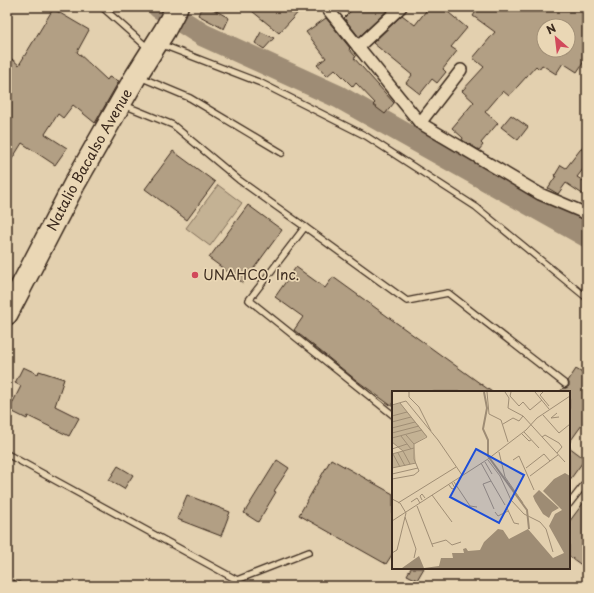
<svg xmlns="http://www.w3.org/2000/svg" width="594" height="593" viewBox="0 0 594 593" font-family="'Playpen Sans',sans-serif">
<rect width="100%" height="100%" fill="#e3d0af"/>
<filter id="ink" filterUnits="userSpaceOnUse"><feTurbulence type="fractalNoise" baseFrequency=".025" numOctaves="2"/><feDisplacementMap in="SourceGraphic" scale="8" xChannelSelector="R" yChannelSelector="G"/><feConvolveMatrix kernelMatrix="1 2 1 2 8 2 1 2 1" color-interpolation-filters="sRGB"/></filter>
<g filter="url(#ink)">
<polygon fill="#c4b294" stroke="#806e59" points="218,185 242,203 210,246 186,228"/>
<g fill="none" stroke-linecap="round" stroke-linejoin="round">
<polyline stroke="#9e8c74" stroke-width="23" points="159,7 203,35 339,97 587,236"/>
</g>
<g fill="#b29f84" stroke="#3b2a1e" fill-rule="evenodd">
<polygon points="202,7 209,7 229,18 224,29 198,15"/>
<polygon points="247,7 303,7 279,33"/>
<polygon points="355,7 391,7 359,37 344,18"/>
<polygon points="429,7 442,7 467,28 451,47 457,51 443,69 446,72 437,83 432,79 420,94 406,83 412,75 373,43 402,15 415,25"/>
<path d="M479 7H587V57L577 72 563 63 556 74 542 65 539 69 536 66 509 96 503 91 485 112 498 123 481 143 483 145 479 150 462 140 463 138 452 128 474 102 462 91 484 67 473 58 495 32 473 16ZM544 26H568V50H544Z"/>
<polygon points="53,9 89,30 77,52 107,80 109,77 119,81 95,123 73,105 63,118 58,114 45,134 67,148 55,165 22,143 7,167 7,55 19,65"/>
<polygon points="326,18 350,48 349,49 356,57 354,58 394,103 385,114 373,105 375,103 356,83 353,87 335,69 327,76 317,65 326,58 306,32"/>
<polygon points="261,32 274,38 264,49 255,43"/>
<polygon points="511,115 528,127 518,140 501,127"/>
<polygon points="587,141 587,164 577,177 587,183 587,197 566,183 558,194 548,188 556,176 555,175 561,165 566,168"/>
<polygon points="173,151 215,182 187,220 145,189"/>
<polygon points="248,205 282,230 243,283 209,258"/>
<polygon points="296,267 325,288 333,277 492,392 393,392 393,407 356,380 294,330 303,317 275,297"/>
<polygon points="23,367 38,374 39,371 64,379 55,406 79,418 69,436 28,416 27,419 9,410 21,386 15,383"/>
<polygon points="576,369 587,376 587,418 569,443 569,392 560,392 563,388 566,388 569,386 569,383 568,381"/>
<polygon points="569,447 585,459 569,481"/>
<polygon points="331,459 393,494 393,553 386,564 299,515"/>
<polygon points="277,460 289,468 274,491 276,492 258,522 244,513"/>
<polygon points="118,466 133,475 124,489 109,480"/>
<polygon points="187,495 230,512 221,536 177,519"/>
<polygon points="587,498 587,569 569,556 569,522"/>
<polygon points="411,568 424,568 417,580 407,575"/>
</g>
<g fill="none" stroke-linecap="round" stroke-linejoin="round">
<defs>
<g id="lane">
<polyline points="102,7 148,48"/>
<polyline points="160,44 261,83 366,136 476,207 587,298"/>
<polyline points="140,77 190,98 282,153"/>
<polyline points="124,105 173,125 239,180 305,227"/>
<polyline points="393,415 249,300 305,227 407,301 448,293 565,384"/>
<polyline points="7,454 237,580 309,552"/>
<polyline points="569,504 587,481"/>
</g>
<g id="street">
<polyline points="326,7 420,123 540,194 587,214"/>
<polyline points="358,47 401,7"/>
<polyline points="420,123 461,70"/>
</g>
<g id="highway">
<path id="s1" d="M7 314 75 183 136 76 165 30 177 7"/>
</g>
</defs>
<use href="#lane" stroke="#3b2a1e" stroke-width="8"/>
<use href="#street" stroke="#3b2a1e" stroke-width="14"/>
<use href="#highway" stroke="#3b2a1e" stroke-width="24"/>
<polyline stroke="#3b2a1e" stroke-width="2.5" stroke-dasharray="3 3" stroke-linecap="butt" points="7,578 27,586"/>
<use href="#lane" stroke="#ead7b5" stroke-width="5.5"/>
<use href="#street" stroke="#ead7b5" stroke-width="11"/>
<use href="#highway" stroke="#ead7b5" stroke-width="21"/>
</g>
</g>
<circle fill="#d1495b" stroke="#ead7b5" stroke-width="1.5" cx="195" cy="275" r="4"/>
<g text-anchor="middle" stroke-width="3.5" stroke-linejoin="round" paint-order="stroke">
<g font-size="14" fill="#3b2a1e" stroke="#ead7b5">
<text dy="5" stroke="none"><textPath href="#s1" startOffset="175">Natalio Bacalso Avenue</textPath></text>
</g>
<g font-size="14" fill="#3b2a1e" stroke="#ead7b5" text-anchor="start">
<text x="203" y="280">UNAHCO, Inc.</text>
</g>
</g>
<g transform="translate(392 391)">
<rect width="178" height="178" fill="#e3d0af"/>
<path d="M8 12 35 45 22 53 24 72 0 77V63L11 60 0 51V14Z" fill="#c4b294"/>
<path d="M173 82 178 85V177H10L27 165 32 177 47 175 49 167H61L60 162H72L71 158 74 157 76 160 88 159 92 151 106 138 111 139 117 148 136 138 161 167 172 162 157 135 163 123 170 119 151 100 162 88ZM147 99 167 117 160 121 157 127 151 123 143 110 141 105Z" fill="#9e8c74"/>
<path fill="none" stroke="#9e8c74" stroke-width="2" d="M92 1 95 17 91 38 96 49V65L135 119 137 138"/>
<path fill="none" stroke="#a08e75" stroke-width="1" d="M17 1V6L27 16 39 40M95 1 97 23 109 29 116 51M113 1 117 7 116 17 131 25 173 71M119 1 118 5 127 15 131 11 138 19 150 9M143 1 157 18M151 1 148 4 157 15M0 14 14 10 46 49 70 84M165 22 159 27 167 26M151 24 167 42 178 33M0 25 15 21M0 31 19 26M111 33 121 27 127 30 131 25M0 37 23 31M132 41 147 57M0 42 27 35M130 43 137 50 139 49M14 44 22 53M9 45 19 58M150 46 153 44 167 52 170 56 165 62M0 47 30 39M0 51 11 60 18 73M0 58 15 53M107 61 113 86 131 112M6 62 13 75M0 63 22 57M1 63 8 76M96 69 108 85 119 109 132 123 148 131 154 138 161 161M121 69 127 65 142 99M93 71 100 83M89 72 99 90M0 77 24 72M134 77 152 63 158 70M0 83 26 77M138 85 166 64M0 88 22 84 27 80 22 68V53L35 46 8 12M62 91 78 115 85 116M57 94 60 98 63 97 60 92M40 104 60 131M0 108 8 112 14 122 5 159 0 162M30 109 28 105 30 103 33 107M19 111 25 107 28 112M6 112 64 76M25 115 41 156M115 117 122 132 127 133M102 118 91 93 99 90 113 114M103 121 106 125 116 120M13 126 24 158 22 167M0 130 96 68 134 39 145 27 178 5M40 153 54 149 60 154 69 151"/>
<path fill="#1d4ed8" fill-opacity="0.15" stroke="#1d4ed8" stroke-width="2" d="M84 58 132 84 107 132 58 106Z"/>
<rect width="178" height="178" fill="none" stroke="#3b2a1e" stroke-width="2"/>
</g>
<rect width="594" height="593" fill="none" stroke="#ead7b5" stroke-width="24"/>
<rect x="12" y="12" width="570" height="569" fill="none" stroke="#3b2a1e" stroke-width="1.5" filter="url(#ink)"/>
<g transform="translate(556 38) rotate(332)"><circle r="19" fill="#ead7b5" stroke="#a49279"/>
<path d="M0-3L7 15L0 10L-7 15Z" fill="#d1495b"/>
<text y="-6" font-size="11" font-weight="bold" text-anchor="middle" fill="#3b2a1e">N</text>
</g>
</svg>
